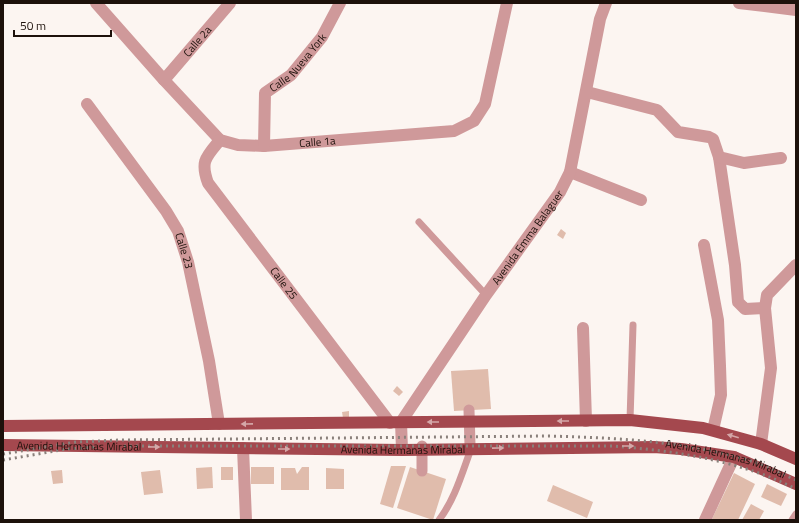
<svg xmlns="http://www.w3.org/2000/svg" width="799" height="523" viewBox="0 0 799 523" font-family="'Titillium Web',sans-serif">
<rect width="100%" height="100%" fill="#fcf5f1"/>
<g fill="#e0bcac">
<polygon points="561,229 566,233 563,239 557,235"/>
<polygon points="488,369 491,409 454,411 451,371"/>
<polygon points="397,386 403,392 399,396 393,391"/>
<polygon points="349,411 349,418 343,418 342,412"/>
<polygon points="391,466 406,466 393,508 380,504"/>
<polygon points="212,467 213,488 197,489 196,468"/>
<rect x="221" y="467" width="12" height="13"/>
<rect x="251" y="467" width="23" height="17"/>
<polygon points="302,467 309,467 309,490 281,490 281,468 295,468 297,474"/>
<polygon points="410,467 446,479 433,520 397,508"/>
<polygon points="326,468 344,469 344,489 326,489"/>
<polygon points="62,470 63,483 53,484 51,471"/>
<polygon points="160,470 163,493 144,495 141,472"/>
<polygon points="734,473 755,484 738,520 714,520 712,519"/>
<polygon points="767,484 787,494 781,506 761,497"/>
<polygon points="553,485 593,502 587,518 547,501"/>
<polygon points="751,504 764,511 759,520 742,520"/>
</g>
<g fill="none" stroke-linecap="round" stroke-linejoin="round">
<g stroke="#cf999a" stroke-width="7">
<polyline points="419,222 486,295"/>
<polyline points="630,420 633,325"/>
<path d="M439 520C455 499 462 473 471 449"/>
<polyline points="792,520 796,514"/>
</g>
<g stroke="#cf999a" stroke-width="11">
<polyline points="469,410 470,445"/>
<polyline points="422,471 422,446"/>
</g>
<g stroke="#cf999a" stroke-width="12">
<path id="s1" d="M96 3 164 80 220 140 238 145 264 146 454 131 474 121 485 104 507 3"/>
<polyline points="739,3 796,10"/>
<path id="s2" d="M164 80 230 3"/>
<polyline points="587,92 657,110 678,132 709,137 713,139 719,157 735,265 738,302 745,309 765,308"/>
<path id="s3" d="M87 104 166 211 178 231 188 262 209 361 219 424"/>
<path id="s4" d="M220 140C206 157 200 161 208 183L390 423"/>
<path id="s5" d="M264 146 265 93 291 75 322 37 340 3"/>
<polyline points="719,157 744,163 781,158"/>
<polyline points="570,172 641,200"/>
<polyline points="704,245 718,320 720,366 721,395 713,430"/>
<polyline points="583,328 586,421"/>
<polyline points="761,444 771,368 765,308 767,295 796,265"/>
<polyline points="243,448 246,520"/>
<polyline points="705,520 734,457"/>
</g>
<path stroke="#cf999a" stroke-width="12" id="s6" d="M402 450 401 422 486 295 560 192 570 172 600 19 606 3"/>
<g stroke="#a4484e" stroke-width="12">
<polyline points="3,426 630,420 703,428 761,444 796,459"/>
<path id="s7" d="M3 445 402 450 654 447 681 449 734 457 796 484"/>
</g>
<g stroke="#8a807b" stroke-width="3" stroke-dasharray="2 4" stroke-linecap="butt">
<path d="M124 446H613C675 451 739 460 796 489"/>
<path id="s8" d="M3 454 76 442 119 440 549 436C619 438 687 441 754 462 768 466 782 474 796 480"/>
<polyline points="3,460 67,449 96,447"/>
</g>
</g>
<defs><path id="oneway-solid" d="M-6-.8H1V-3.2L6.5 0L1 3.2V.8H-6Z"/></defs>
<g fill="#d4a7a8">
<use href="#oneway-solid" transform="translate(563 421) rotate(180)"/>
<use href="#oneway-solid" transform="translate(433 422) rotate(180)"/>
<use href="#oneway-solid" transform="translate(247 424) rotate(179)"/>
<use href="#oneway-solid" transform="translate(733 436) rotate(-164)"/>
<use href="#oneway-solid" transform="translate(628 446)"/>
<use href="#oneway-solid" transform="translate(154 447) rotate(1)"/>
<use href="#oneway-solid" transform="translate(498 448) rotate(-1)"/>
<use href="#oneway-solid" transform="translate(284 449)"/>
</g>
<g text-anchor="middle" stroke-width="3" stroke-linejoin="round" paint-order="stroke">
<g font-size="11" fill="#1d110b" stroke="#fcf5f1">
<text dy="4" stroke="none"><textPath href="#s2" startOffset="51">Calle 2a</textPath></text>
<text dy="4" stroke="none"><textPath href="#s5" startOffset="98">Calle Nueva York</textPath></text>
<text dy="4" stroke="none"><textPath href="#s1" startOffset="283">Calle 1a</textPath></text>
<text dy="4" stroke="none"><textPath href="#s6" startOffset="252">Avenida Emma Balaguer</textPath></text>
<text dy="4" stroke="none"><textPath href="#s3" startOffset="177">Calle 23</textPath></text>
<text dy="4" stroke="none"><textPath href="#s4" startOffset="174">Calle 25</textPath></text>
<text dy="4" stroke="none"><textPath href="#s7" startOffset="76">Avenida Hermanas Mirabal</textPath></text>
<text dy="4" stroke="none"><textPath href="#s7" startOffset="400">Avenida Hermanas Mirabal</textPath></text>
<text dy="4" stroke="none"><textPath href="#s8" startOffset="726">Avenida Hermanas Mirabal</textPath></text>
</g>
</g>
<rect width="799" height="523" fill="none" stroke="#1d110b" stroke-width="8"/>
<path d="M14 30v6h97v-6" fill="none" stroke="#1d110b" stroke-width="2"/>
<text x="20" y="30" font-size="12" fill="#1d110b" stroke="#fcf5f1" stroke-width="3" paint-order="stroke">50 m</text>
</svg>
